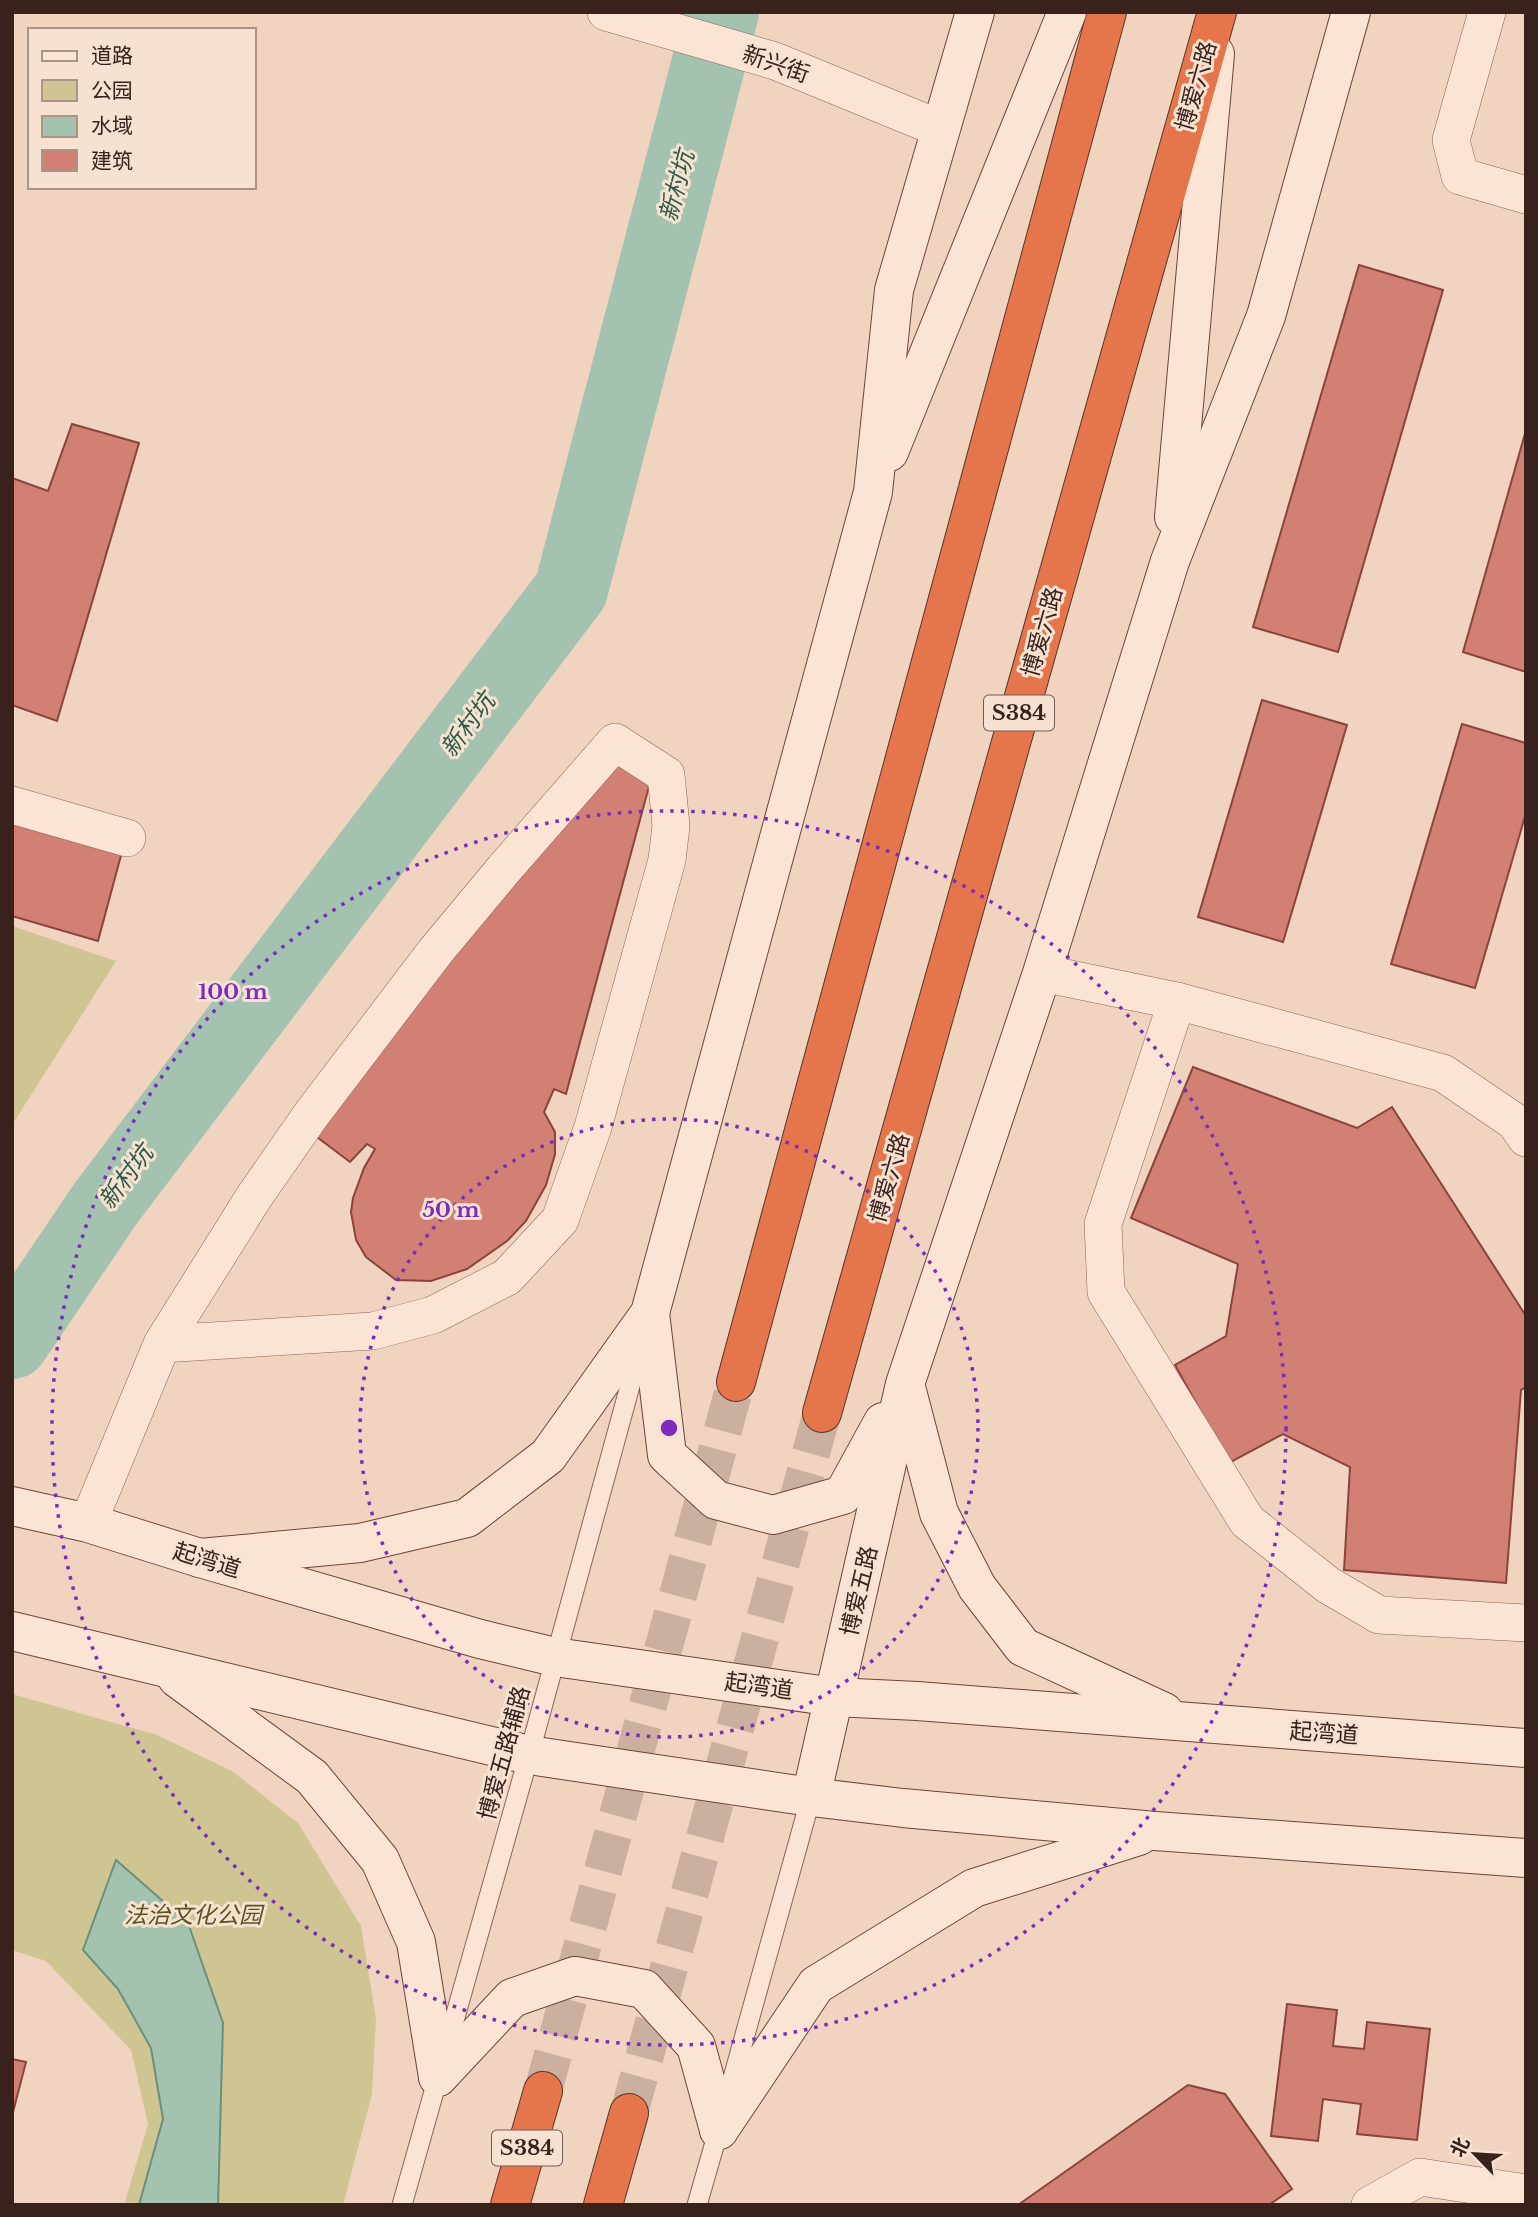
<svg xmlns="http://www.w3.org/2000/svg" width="1538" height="2217" viewBox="0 0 1538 2217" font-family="'Libre Baskerville','Noto Sans SC',serif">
<rect width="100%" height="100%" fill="#f0d4c0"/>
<g fill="#cfc593">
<polygon points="12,926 116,961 12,1125"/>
<polygon points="12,1694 157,1735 232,1771 298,1823 361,1926 376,2019 372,2094 343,2205 124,2205 148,2124 131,2050 46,1961 12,1950"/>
</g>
<polygon fill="#a3c2b0" stroke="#6a907c" stroke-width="2" points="116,1860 188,1923 223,2023 218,2205 139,2205 163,2119 151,2048 118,1989 83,1950"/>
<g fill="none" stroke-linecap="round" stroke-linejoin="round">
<polyline stroke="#a3c2b0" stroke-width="74" points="12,1342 106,1203 571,590 722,12"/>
</g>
<g fill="#d18073" stroke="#8b443b" stroke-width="2">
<polygon points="1359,265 1443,290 1338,652 1253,627"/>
<polygon points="72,424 139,443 57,721 12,705 12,478 48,491"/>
<polygon points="1526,430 1526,672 1463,652"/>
<polygon points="1262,700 1347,725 1283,942 1198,917"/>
<polygon points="1462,724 1526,743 1526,813 1475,988 1391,964"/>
<polygon points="617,755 651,779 566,1094 554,1089 544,1112 555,1132 555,1154 546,1185 526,1221 507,1241 467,1269 431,1281 396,1280 366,1257 356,1240 351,1212 353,1198 364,1168 375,1149 367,1144 350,1162 313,1134 451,949"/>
<polygon points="12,815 123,848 98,941 12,916"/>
<polygon points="1193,1067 1357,1128 1392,1107 1526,1316 1526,1387 1521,1390 1506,1583 1344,1570 1350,1467 1283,1434 1229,1463 1175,1365 1226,1336 1238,1264 1131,1218"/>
<polygon points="1287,2004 1337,2010 1333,2046 1364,2049 1367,2022 1430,2029 1417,2140 1357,2134 1361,2104 1323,2099 1318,2141 1271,2136"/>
<polygon points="12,2059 26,2062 12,2116"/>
<polygon points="1188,2085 1225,2094 1292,2189 1269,2205 1018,2205"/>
</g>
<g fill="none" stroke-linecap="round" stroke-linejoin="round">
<g stroke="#cbb09f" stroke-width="38" stroke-dasharray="38 19" stroke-linecap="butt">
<polyline points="543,2091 736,1382"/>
<polyline points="629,2113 822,1413"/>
</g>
<defs>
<g id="lane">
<polyline points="728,2096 811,1797"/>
<polyline points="402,2205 529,1755 642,1342"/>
<polyline points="697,2205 720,2125"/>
</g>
<g id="street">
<polyline points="606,12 775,61 941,129"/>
<polyline points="1487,12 1451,140 1460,176 1526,195"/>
<polyline points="12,805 127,838"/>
<polyline points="1042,973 1177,1001 1443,1073 1515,1122 1526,1138"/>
<polyline points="1177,1001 1103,1224 1106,1292 1247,1521 1328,1585 1379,1615 1526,1623"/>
<polyline points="88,1523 162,1344 254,1197 311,1115 435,952 504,869 615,742 666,775 671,826 667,860 593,1127 560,1220 507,1277 433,1315 373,1331 162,1344"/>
<polyline points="1370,2205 1420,2177 1526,2193"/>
</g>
<g id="secondary">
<polyline points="889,452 1067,12"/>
<polyline points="1174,517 1215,54"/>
<polyline points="650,1313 667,1455 716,1500 773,1515 843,1495 883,1422"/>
<polyline points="907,1391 939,1513 977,1587 1023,1647 1164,1712"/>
<polyline points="12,1506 88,1523 200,1558 480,1639 555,1657 834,1697 917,1701 1526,1748"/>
<polyline points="200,1558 360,1543 467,1518 548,1456 650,1313 873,492 894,290 975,12"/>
<polyline points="12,1631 529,1755 811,1797 903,1808 1155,1831 1526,1858"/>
<polyline points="177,1678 312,1777 380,1860 416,1942 438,2077"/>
<polyline points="811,1797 905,1384 1042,973 1170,561 1266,316 1351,12"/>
<polyline points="438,2077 512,1998 575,1976 644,1989 696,2046 719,2130"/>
<polyline points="719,2130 816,1985 974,1888 1139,1836"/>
</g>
<g id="highway">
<polyline points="736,1382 1107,12"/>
<polyline points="822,1413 1217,12"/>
<polyline points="510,2205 543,2091"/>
<polyline points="603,2205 629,2113"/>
</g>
</defs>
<use href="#lane" stroke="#8a6457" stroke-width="21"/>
<use href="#street" stroke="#8a6457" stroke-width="38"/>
<use href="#secondary" stroke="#6c453a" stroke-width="40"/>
<use href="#highway" stroke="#58342b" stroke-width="40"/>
<use href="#lane" stroke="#fbe4d3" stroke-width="19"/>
<use href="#street" stroke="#fbe4d3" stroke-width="37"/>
<use href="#secondary" stroke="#fbe4d3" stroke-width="38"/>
<use href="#highway" stroke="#e5764b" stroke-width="38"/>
</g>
<g fill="none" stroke="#7b2cbf" stroke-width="3.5" stroke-dasharray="3.5 7">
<circle cx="669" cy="1428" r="309"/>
<circle cx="669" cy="1428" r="617"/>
</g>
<g text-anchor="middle" stroke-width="6" stroke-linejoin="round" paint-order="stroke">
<g fill="#f7e1d0" stroke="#725b52" stroke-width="2">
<rect x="984" y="695.5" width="70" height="35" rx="5"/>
<rect x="492" y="2130.5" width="70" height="35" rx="5"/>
</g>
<g font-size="21" font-weight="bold" fill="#39221c">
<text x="1019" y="720">S384</text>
<text x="527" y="2155">S384</text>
</g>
<g font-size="23" fill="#39221c" stroke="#f7e1d0">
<text transform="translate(776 64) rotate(19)" y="8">新兴街</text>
<text transform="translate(1196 86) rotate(-74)" y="8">博爱六路</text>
<text transform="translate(1042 632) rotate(-74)" y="8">博爱六路</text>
<text transform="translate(889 1178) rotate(-74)" y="8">博爱六路</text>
<text transform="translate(207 1560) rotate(17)" y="8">起湾道</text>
<text transform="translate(859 1591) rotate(-77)" y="8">博爱五路</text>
<text transform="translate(759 1686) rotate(8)" y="8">起湾道</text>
<text transform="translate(1324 1733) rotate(4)" y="8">起湾道</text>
<text transform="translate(504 1753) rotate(-75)" y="8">博爱五路辅路</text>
</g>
<g font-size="23" font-style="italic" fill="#575521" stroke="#f7e1d0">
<text x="193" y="1923">法治文化公园</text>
</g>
<g font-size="24" font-style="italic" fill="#2a5a49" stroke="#f7e1d0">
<text transform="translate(677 186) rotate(-75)" y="8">新村坑</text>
<text transform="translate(468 725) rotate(-53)" y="8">新村坑</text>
<text transform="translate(126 1177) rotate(-53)" y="8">新村坑</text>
</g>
</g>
<circle cx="669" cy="1428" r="10" fill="#7b2cbf" stroke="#f7e1d0" stroke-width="3.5"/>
<g font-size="21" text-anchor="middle" font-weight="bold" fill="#7b2cbf" stroke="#f7e1d0" stroke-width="6" stroke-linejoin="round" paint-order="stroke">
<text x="233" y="999">100 m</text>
<text x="451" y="1217">50 m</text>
</g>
<rect width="1538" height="2217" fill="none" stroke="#39221c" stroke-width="28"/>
<rect x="28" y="28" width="228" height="161" fill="#f7e1d0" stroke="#ab9588" stroke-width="2"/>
<rect x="42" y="51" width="35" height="10" fill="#fbe4d3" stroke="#ab9588" stroke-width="2"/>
<text x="91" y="63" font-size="21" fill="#39221c">道路</text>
<rect x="42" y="80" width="35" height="21" fill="#cfc593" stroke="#ab9588" stroke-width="2"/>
<text x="91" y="98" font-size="21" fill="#39221c">公园</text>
<rect x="42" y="116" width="35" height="21" fill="#a3c2b0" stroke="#ab9588" stroke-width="2"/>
<text x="91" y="133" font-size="21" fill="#39221c">水域</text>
<rect x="42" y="150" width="35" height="21" fill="#d18073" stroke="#ab9588" stroke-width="2"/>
<text x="91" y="168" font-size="21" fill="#39221c">建筑</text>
<g transform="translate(1475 2154) rotate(295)" stroke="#f7e1d0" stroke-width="5" paint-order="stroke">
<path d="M0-5L12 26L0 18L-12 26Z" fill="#39221c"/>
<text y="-10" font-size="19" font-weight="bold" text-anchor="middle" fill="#39221c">北</text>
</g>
</svg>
